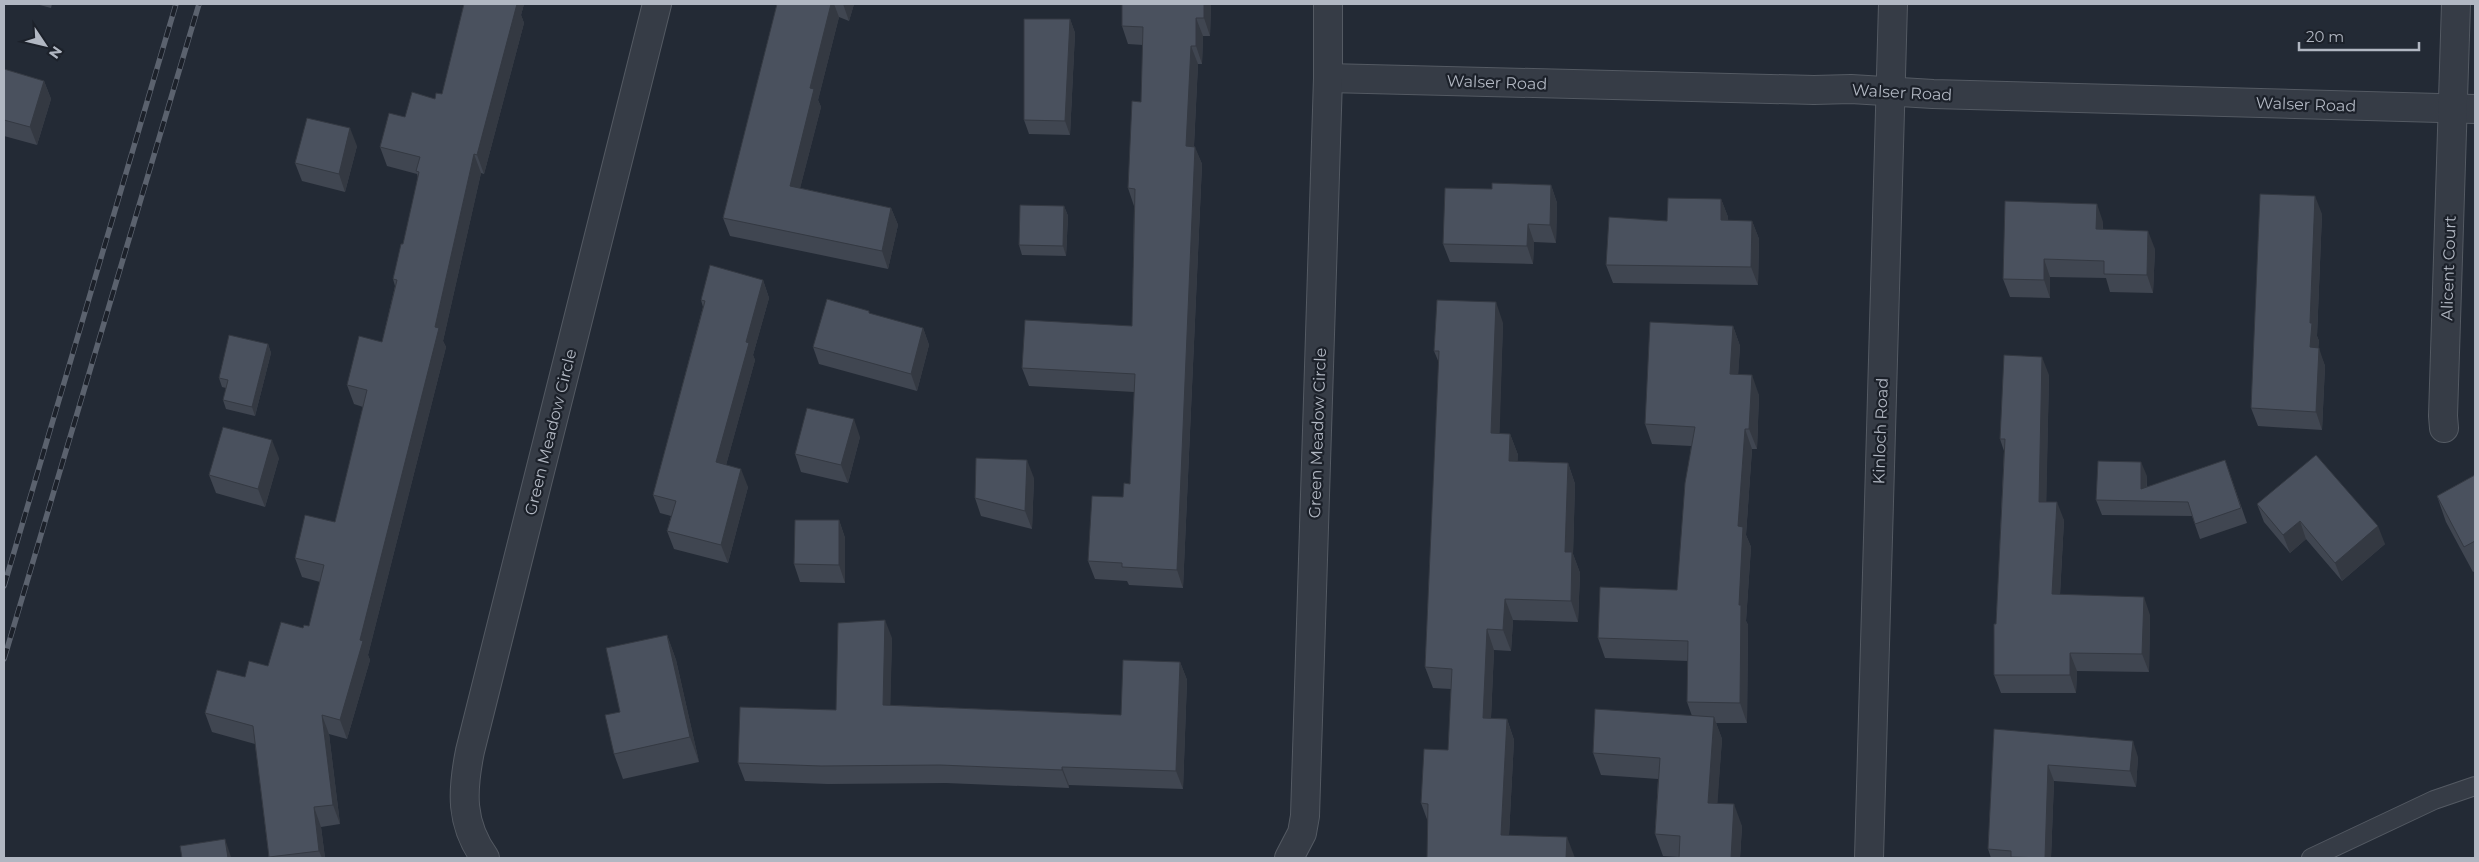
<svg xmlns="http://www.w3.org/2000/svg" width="2479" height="862" viewBox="0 0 2479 862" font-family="Montserrat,sans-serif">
<rect width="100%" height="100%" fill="#232a35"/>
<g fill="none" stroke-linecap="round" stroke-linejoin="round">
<defs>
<polyline id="lane" points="2311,858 2434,800 2475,786"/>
<g id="street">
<polyline points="1328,78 1814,90 1851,89 1933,94 2475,109"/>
<polyline points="2444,428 2443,416 2456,4"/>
<path d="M485 858C460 823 462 791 470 751L657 4"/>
<polyline points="1289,858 1302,833 1305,816 1328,78 1328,4"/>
<polyline points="1869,858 1893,4"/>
</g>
</defs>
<use href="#lane" stroke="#545a63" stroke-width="20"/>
<use href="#street" stroke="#545a63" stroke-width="30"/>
<use href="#lane" stroke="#363c46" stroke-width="18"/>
<use href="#street" stroke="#363c46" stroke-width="28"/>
<defs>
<g id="rail">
<polyline points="4,586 176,4"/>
<polyline points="4,659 199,4"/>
</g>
</defs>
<use href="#rail" stroke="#5b626e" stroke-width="5.5"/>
<use href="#rail" stroke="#1c212a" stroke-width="4" stroke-dasharray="11" stroke-linecap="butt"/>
</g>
<g fill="#404651">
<polygon points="36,4 52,4 51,8"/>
<polygon points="464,4 524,4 521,15 524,23 484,174 481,173 443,341 446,347 368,655 370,660 347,739 329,734 340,824 321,827 325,858 269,858 255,744 212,732 205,713 245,677 268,666 303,628 309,626 320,582 302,577 295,558 335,522 363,407 354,404 347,385 382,342 395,286 393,279 403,244 418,178 417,174 387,166 380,147 405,117 442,94"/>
<polygon points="777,4 854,4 849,21 839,17 818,100 821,107 800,188 891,208 898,225 888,269 730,236 723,218"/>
<polygon points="1122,4 1211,4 1210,36 1203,36 1202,64 1198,64 1194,146 1202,164 1183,588 1129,585 1127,581 1095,579 1088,561 1123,497 1130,484 1134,392 1029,386 1022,368 1132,326 1134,206 1128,188 1141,102 1143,45 1128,44 1122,26"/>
<polygon points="1070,19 1075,33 1070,135 1029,134 1024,120"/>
<polygon points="4,69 44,81 51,99 37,145 4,136"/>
<polygon points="357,146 345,192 302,181 295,163"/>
<polygon points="1551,185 1557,203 1556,243 1534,242 1533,264 1450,262 1443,244 1492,189"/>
<polygon points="1721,199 1728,217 1728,221 1752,221 1759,239 1758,285 1613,283 1606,265 1667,221"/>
<polygon points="1064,206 1068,216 1066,256 1022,255 1019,245"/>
<polygon points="2322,214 2317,336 2319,341 2318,348 2325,366 2322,430 2258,426 2251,408"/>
<polygon points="2103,222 2103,229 2155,249 2153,293 2110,292 2106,278 2050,277 2050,298 2010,297 2003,279"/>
<polygon points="763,280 769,298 753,355 755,360 726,465 748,487 728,563 674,549 667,531 671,516 660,513 653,495 703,307 701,300"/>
<polygon points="1503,323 1499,434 1510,434 1518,455 1517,461 1568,463 1575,484 1573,554 1580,573 1578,622 1513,620 1511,651 1494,650 1491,718 1507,719 1514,740 1509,835 1575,858 1428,822 1421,803 1448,750 1451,689 1433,688 1425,667 1439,363 1434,351"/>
<polygon points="1733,326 1740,346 1738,374 1759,395 1757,449 1752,449 1746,535 1751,547 1746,621 1748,625 1747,723 1716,723 1722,739 1717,803 1742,826 1740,858 1679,858 1679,857 1663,856 1655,834 1658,779 1601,775 1593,753 1692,716 1687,702 1688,661 1605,658 1598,638 1677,590 1691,446 1652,444 1645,424"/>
<polygon points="923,328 929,345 917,391 819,364 813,347"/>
<polygon points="268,344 271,353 255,416 226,409 223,400 226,388 222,387 219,378"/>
<polygon points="2049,375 2046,502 2064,520 2060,595 2150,615 2149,672 2077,671 2076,693 2001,693 1994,675 1996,624 2004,451 2000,439"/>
<polygon points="860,437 848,483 801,472 795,454"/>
<polygon points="279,458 265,507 216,493 209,475"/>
<polygon points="2225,460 2247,523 2200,539 2192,516 2102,515 2096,500 2147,476 2147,487"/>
<polygon points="2475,475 2475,571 2473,572 2446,522 2437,496"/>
<polygon points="1034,478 1032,529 981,516 975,498"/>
<polygon points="2257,504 2385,544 2342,581 2306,539 2290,553 2264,522"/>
<polygon points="839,520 845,538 845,583 800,582 794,564"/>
<polygon points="667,635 676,660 699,762 623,779 614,754 620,712"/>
<polygon points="892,638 890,705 1121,715 1180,662 1187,680 1183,789 1069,785 1069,788 946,783 828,784 745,781 738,763 836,710"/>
<polygon points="1994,729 2138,757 2136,787 2054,781 2051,858 1991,858 1988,849"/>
</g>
<g fill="#343942">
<polygon points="513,4 524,4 521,15 524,23 484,174 477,155"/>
<polygon points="831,4 834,4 839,17 818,100 821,107 796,204 790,186 810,88"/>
<polygon points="843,4 854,4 849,21"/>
<polygon points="1204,4 1211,4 1210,36 1204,18"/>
<polygon points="1196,18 1203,36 1202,64 1196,46"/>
<polygon points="1070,19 1075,33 1070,135 1065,121"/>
<polygon points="1191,46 1198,64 1193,164 1186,146"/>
<polygon points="44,81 51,99 37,145 30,127"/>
<polygon points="350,128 357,146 345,192 339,174"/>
<polygon points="1195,147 1202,164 1183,588 1177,570"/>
<polygon points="474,154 481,173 443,341 446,347 368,655 370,660 347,739 340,720 435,327"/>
<polygon points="1551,185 1557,203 1556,243 1550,225"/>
<polygon points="2315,196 2322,214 2317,336 2319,341 2317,365 2310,347 2310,323"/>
<polygon points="1721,199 1728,217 1727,238 1721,220"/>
<polygon points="2097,204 2103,222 2102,247 2096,229"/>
<polygon points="1064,206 1068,216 1066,256 1063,246"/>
<polygon points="891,208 898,225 888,269 882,251"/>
<polygon points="1752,221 1759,239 1758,285 1751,267"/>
<polygon points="1528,224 1534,242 1533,264 1527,246"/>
<polygon points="2148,231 2155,249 2153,293 2147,275"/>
<polygon points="2044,259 2050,277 2050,298 2044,280"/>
<polygon points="763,280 769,298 753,355 755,360 722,480 716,462 746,342"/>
<polygon points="1496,302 1503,323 1499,454 1491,433"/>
<polygon points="1733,326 1740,346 1737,394 1730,374"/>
<polygon points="923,328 929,345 917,391 911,374"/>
<polygon points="268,344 271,353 255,416 252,407"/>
<polygon points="2319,348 2325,366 2322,430 2316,412"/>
<polygon points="2042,357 2049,375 2046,520 2039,502"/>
<polygon points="1752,375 1759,395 1757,449 1749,429"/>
<polygon points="854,419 860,437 848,483 841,465"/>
<polygon points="1745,429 1752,449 1746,535 1751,547 1746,621 1748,625 1747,723 1740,703 1738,526"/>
<polygon points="1510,434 1518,455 1517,482 1509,461"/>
<polygon points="272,440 279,458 265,507 258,489"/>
<polygon points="1027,460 1034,478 1032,529 1025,511"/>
<polygon points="2141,462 2147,476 2146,501 2141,489"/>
<polygon points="1568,463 1575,484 1573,554 1580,573 1578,622 1571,601 1565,552"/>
<polygon points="741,469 748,487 728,563 721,545"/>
<polygon points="2057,502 2064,520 2059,612 2052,594"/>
<polygon points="839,520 845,538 845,583 839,565"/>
<polygon points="2300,521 2306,539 2290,553 2283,535"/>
<polygon points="2378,526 2385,544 2342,581 2335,563"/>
<polygon points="2144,597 2150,615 2149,672 2142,654"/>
<polygon points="1505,599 1513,620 1511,651 1503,630"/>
<polygon points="885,620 892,638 890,723 883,705"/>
<polygon points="1487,629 1494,650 1490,739 1483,718"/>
<polygon points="667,635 676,660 699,762 690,737"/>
<polygon points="2070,653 2077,671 2076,693 2070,675"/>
<polygon points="1180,662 1187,680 1183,789 1176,771"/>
<polygon points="322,715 329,734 340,824 333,805"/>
<polygon points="1714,717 1722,739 1716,825 1708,803"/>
<polygon points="1507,719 1514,740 1508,855 1501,835"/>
<polygon points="2133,741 2138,757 2136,787 2130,771"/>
<polygon points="2048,765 2054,781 2051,858 2045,858"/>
<polygon points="1062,767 1069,785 1069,788 1062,770"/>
<polygon points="1734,804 1742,826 1740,858 1731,858"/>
<polygon points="314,807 321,827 325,858 322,858 319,851"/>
<polygon points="1567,837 1575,858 1566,858"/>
<polygon points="225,839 231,857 231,858 228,858"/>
</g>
<g fill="#4a515e" stroke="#343942">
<polygon points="464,4 517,4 477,155 474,154 435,327 439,328 360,640 363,641 340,720 322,715 333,805 314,807 319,851 269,857 253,726 205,713 217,670 245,677 249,661 268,666 281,622 303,628 304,625 309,626 324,565 295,558 305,515 335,522 367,390 347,385 359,336 382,342 397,280 393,279 401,244 403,244 419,172 416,171 420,157 380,147 389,113 405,117 412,92 435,99 436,93 442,94"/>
<polygon points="777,4 831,4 810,88 814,89 790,186 891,208 882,251 723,218"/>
<polygon points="1122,4 1204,4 1204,18 1196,18 1196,46 1191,46 1186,146 1195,147 1177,570 1122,567 1122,563 1088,561 1092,496 1123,497 1124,483 1130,484 1135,374 1022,368 1025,320 1132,326 1135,189 1128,188 1132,101 1141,102 1143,27 1122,26"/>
<polygon points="1024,19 1070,19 1065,121 1024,120"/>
<polygon points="4,69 44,81 30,127 4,120"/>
<polygon points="307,118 350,128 339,174 295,163"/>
<polygon points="1492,183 1551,185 1550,225 1528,224 1527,246 1443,244 1445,188 1492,189"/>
<polygon points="2260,194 2315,196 2310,323 2312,323 2310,347 2319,348 2316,412 2251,408"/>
<polygon points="1668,198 1721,199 1721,220 1752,221 1751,267 1606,265 1609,217 1667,221"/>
<polygon points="2005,201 2097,204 2096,229 2148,231 2147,275 2104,274 2104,261 2044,259 2044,280 2003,279"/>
<polygon points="1020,205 1064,206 1063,246 1019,245"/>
<polygon points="710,265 763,280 746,342 749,343 716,462 741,469 721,545 667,531 676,501 653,495 705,301 701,300"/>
<polygon points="827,299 869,311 869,313 923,328 911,374 813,347"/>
<polygon points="1437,300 1496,302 1491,433 1510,434 1509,461 1568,463 1565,552 1572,552 1571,601 1505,599 1503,630 1487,629 1483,718 1507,719 1501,835 1567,837 1566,858 1427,858 1428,804 1421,803 1424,749 1448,750 1452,669 1425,667 1439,351 1434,351"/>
<polygon points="1650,322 1733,326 1730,374 1752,375 1749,429 1745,429 1738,526 1743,527 1739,605 1741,605 1740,703 1687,702 1688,641 1598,638 1600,587 1677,590 1685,483 1695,427 1645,424"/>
<polygon points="229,335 268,344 252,407 223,400 228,380 219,378"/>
<polygon points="2004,355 2042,357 2039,502 2057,502 2052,594 2144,597 2142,654 2070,653 2070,675 1994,675 1994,624 1996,624 2005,439 2000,439"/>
<polygon points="807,408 854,419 841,465 795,454"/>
<polygon points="223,427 272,440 258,489 209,475"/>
<polygon points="2316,455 2378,526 2335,563 2300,521 2283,535 2257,504"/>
<polygon points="976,458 1027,460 1025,511 975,498"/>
<polygon points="2225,460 2241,508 2195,524 2188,502 2096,500 2098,461 2141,462 2141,489"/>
<polygon points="2475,475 2475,541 2464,547 2437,496"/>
<polygon points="795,520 839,520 839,565 794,564"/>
<polygon points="885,620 883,705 1121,715 1123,660 1180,662 1176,771 1062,767 1062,770 940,765 821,766 738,763 740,707 836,710 838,623"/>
<polygon points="667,635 690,737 614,754 605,715 620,712 606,648"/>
<polygon points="1595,709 1714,717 1708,803 1734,804 1731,858 1679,858 1680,836 1655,834 1660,758 1593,753"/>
<polygon points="1994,729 2133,741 2130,771 2048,765 2045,858 2011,857 2011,851 1988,849"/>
<polygon points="225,839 228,858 182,858 180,846"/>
</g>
<g text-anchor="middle" stroke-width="4.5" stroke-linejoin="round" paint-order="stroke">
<g font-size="16" fill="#b1b7c2" stroke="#1c212a">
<text transform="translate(1497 82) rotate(2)" y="6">Walser Road</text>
<text transform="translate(1902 92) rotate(3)" y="6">Walser Road</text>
<text transform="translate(2306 104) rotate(2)" y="6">Walser Road</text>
<text transform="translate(2448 268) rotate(-88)" y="6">Alicent Court</text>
<text transform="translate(1880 431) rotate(-88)" y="6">Kinloch Road</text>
<text transform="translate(550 432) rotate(-76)" y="6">Green Meadow Circle</text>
<text transform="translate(1317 433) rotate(-88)" y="6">Green Meadow Circle</text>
</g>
</g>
<rect width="2479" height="862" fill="none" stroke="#b1b7c2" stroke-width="10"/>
<g transform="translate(45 45) rotate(125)" stroke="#1c212a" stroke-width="4" paint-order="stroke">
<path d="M0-4L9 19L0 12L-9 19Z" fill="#b1b7c2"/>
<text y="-8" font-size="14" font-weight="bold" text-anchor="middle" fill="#b1b7c2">N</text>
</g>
<path d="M2299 42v8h120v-8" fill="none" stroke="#b1b7c2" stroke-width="2.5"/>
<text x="2306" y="42" font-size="15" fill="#b1b7c2" stroke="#1c212a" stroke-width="4" paint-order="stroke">20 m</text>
</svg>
